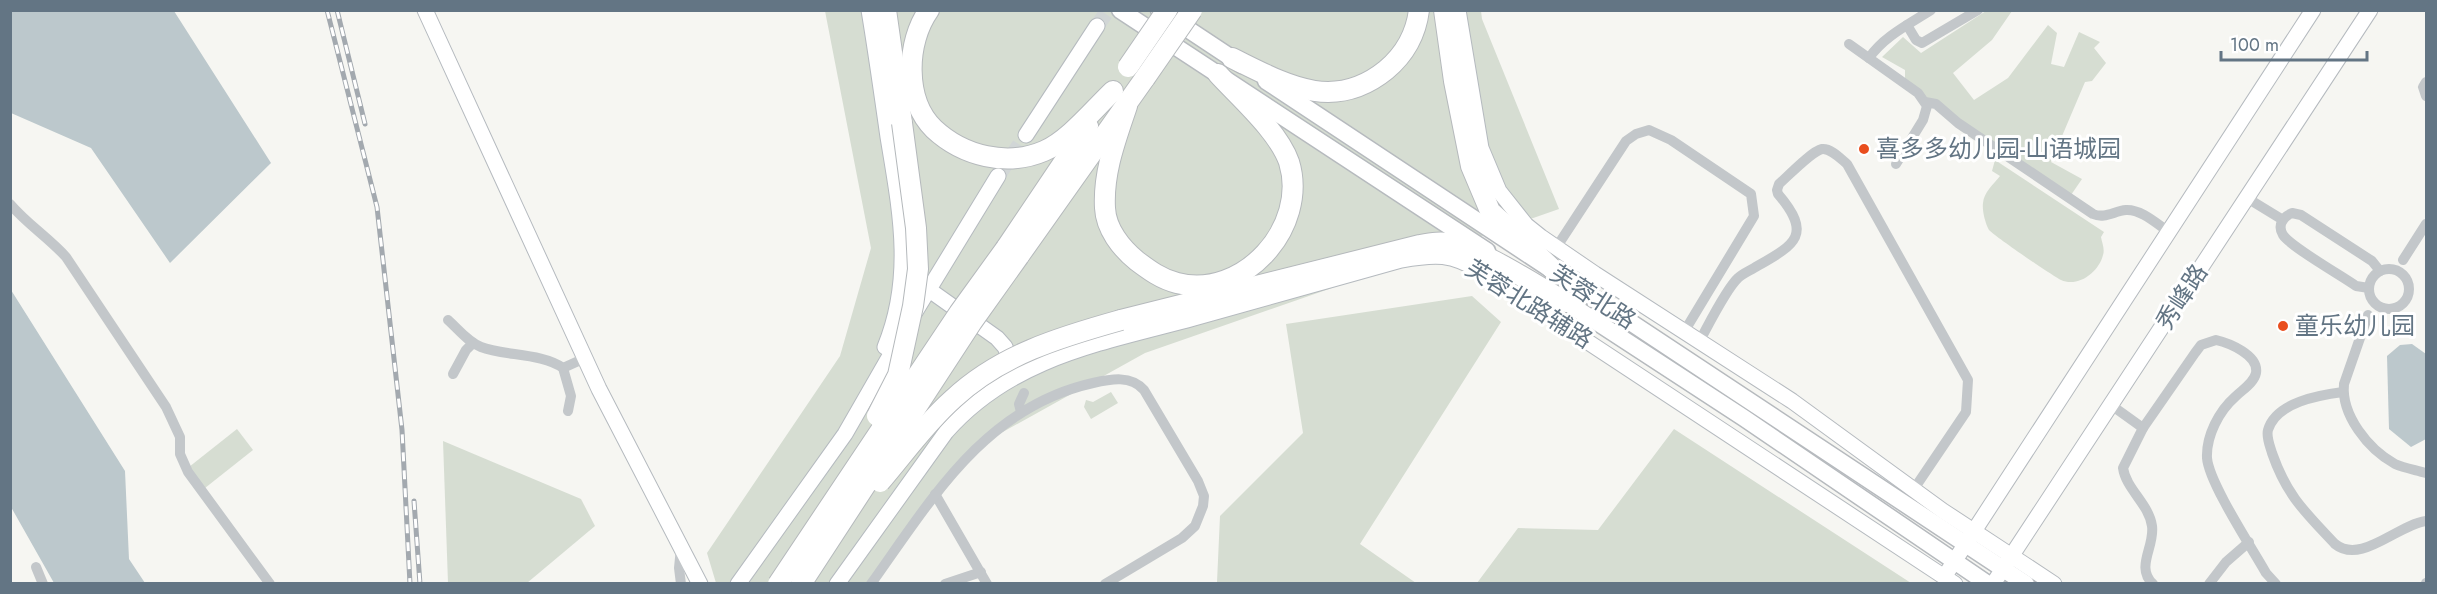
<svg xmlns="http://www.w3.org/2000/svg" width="2437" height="594" viewBox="0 0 2437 594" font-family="Jost,'Noto Sans SC',sans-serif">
<rect width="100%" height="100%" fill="#f6f6f2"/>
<g fill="#d6ddd2">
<polygon points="825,11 1481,11 1482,19 1559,209 1145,353 983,443 870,583 716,583 707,553 840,356 871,248"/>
<polygon points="1986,11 2012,11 1992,40 1953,73 1974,100 2008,78 2048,25 2057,33 2051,64 2064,67 2079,32 2100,42 2094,48 2106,63 2092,81 2085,82 2051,162 2082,179 2071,195 1931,101 1905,80 1905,70 1882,57 1903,37 1921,53"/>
<path d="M1995 160 2104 232 2101 237C2102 243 2105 249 2103 255 2099 272 2078 288 2061 280 2054 277 1993 235 1989 230 1985 223 1982 210 1983 203 1984 192 1993 185 2000 176L1992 171Z"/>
<polygon points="1472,296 1501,322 1360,544 1416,583 1210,583 1217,582 1220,516 1303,433 1286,324"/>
<polygon points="1111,392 1118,403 1091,419 1084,407 1086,400 1093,402"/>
<polygon points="237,429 253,450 205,488 189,467"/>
<polygon points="1674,429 1911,583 1477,583 1518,528 1598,530"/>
<polygon points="443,441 581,499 595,526 527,583 448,583"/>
</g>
<g fill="#bcc8cc">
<polygon points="11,10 174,11 271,163 170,263 91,148 11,113"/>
<polygon points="11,290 125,471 129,559 145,583 54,583 11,507"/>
<polygon points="2412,344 2426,354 2426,439 2411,447 2389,429 2387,356 2400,345"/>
</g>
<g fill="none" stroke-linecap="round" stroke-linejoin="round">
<g stroke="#d1d6d6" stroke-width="15" stroke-dasharray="15 8" stroke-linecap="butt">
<polyline points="1097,26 1108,10"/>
<polyline points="998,176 1026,135"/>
</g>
<defs>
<g id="secondary">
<polyline points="425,10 599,389 700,584"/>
<path d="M869 10C876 52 882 95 888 137 900 210 914 276 885 347"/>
<polyline points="1458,10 1481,148 1499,191 1526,225 1541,237 1595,274 1792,401 1943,511 2054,584"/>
<polyline points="1026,135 1097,26"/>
<polyline points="928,289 997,338 1005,347 1014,369"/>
<polyline points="915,312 998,176"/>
<polyline points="1948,571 2313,10"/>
<polyline points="738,584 845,434 903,333"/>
<path d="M837 584 946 432C1012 357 1102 343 1194 318 1263 299 1332 279 1401 260 1436 254 1451 253 1482 272L1955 584"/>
<polyline points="1993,584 2370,10"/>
</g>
<g id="primary">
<polyline points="1120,10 1487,251"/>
<polyline points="1159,10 1242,65"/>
<polyline points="1266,81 2026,584"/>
<polyline points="1557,296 1744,418 1988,584"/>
</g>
<g id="highway">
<polyline points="886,10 902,123"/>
<path d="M929 10C906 42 904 100 934 129 963 156 1007 167 1044 151 1068 141 1094 109 1113 91"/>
<polyline points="1444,10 1454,81 1471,166 1490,211 1557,273"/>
<path d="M1232 58C1285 84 1333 113 1386 70 1404 55 1416 34 1419 10"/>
<path d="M1127 106C1116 139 1103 172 1105 208 1106 229 1121 248 1137 261 1149 270 1161 279 1177 283 1243 300 1309 227 1289 162 1278 131 1240 98 1218 74"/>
<polyline points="1006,248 1088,126"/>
<polyline points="1019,256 1145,78"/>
<path d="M1121 320 1420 245C1431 243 1442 241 1453 244 1486 252 1535 285 1566 302"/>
</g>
</defs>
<use href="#secondary" stroke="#b5babf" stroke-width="17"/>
<use href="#primary" stroke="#b6babe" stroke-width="19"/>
<use href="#highway" stroke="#b5b9bc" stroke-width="22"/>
<g stroke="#c3c7ca" stroke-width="10">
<polyline points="1907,25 1916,40 1922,43 1978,10"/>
<polyline points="1849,44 1918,93 1927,106 1923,120 1896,164"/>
<path d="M1869 58C1883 37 1909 24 1931 10"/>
<polyline points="2426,82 2423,87 2426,96"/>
<path d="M1925 102 1936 104 1958 123 2093 214C2105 219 2114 211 2126 210 2141 209 2157 224 2169 232"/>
<polyline points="2247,198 2283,220"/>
<path d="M10 204C27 224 49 238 66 257L166 407 180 437V454L188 472 270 584"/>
<polyline points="1556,248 1626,141 1636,134 1649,130 1671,140 1751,194 1754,216 1684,332"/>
<polyline points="2403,260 2426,224"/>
<circle cx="2389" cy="289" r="20"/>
<path d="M2369 288 2356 286C2342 276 2291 247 2283 235 2277 225 2283 217 2292 213L2301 215 2372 261 2380 271"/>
<path d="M2368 315 2344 384C2341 415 2368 449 2395 464 2404 468 2416 470 2426 473"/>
<path d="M448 320C458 329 468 342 481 347 504 356 542 353 563 368L571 396 568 411"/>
<path d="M1699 342C1708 326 1726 289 1738 278 1742 274 1749 271 1754 268 1794 245 1814 236 1778 194L1777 190 1779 184C1788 176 1812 151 1822 149 1831 148 1841 159 1847 164L1968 380 1966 412 1914 489"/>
<polyline points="563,368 585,358"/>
<polyline points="453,374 466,350 473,343"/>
<path d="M2343 392C2320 395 2276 402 2268 430 2266 437 2270 446 2272 453 2287 496 2305 512 2335 544 2361 565 2397 525 2426 521"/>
<polyline points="2111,405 2143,428"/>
<polyline points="1021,412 1019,404 1024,393"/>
<polyline points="935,494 987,584"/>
<polyline points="681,548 679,568 681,584"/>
<polyline points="36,567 43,584"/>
<path d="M871 584C931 500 985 407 1093 383 1111 379 1131 375 1144 390L1198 481 1204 496 1203 506 1195 526 1182 538 1105 584"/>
<polyline points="945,584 981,572"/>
<path d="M2153 584C2135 567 2155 547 2152 526 2149 504 2126 489 2123 468L2143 428 2195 353 2201 345 2216 340C2229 343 2259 355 2256 373 2254 383 2242 390 2235 397 2219 411 2206 436 2207 458 2209 483 2252 548 2266 573L2276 584"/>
<polyline points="2209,584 2226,562 2249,542"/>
<polyline points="2426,584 2426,583"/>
</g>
<use href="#secondary" stroke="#fff" stroke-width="15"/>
<use href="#primary" stroke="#fff" stroke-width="16"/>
<use href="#highway" stroke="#fff" stroke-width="20"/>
<defs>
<g id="rail">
<polyline points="327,10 377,207 402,430 410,584"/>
<polyline points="337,10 365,124"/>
<polyline points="414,501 420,584"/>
</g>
</defs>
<use href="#rail" stroke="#a3a9af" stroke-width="5"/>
<use href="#rail" stroke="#fff" stroke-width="3" stroke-dasharray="9" stroke-linecap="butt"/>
<defs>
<g id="highway-bridge">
<polyline points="1128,67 1167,10"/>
<polyline points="1145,78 1192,10"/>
<polyline points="877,416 898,375 913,306 918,269 916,228 902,123"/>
<path d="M880 482C904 454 926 423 953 399 1000 355 1060 337 1121 320"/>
<polyline points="778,584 959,313 1006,248"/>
<polyline points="801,584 972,322 1019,256"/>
</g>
</defs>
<use href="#highway-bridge" stroke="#b5b9bc" stroke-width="22" stroke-linecap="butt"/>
<use href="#highway-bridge" stroke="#fff" stroke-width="20"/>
</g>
<g fill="#e94e1e" stroke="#fff" stroke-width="2">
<circle cx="1864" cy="149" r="6"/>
<circle cx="2283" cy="326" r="6"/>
</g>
<g text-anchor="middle" stroke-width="6" stroke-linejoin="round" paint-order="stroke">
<g font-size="24" fill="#637584" stroke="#fff" text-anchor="start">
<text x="1876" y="157">喜多多幼儿园-山语城园</text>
<text x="2295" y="334">童乐幼儿园</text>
</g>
<g font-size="24" fill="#637584" stroke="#fff">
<text transform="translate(1593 297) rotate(33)" y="8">芙蓉北路</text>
<text transform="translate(2182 297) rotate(-57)" y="8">秀峰路</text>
<text transform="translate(1529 304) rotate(32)" y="8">芙蓉北路辅路</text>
</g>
</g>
<rect width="2437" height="594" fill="none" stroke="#637584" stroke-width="24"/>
<path d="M2221 51v9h146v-9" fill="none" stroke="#637584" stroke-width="3"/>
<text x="2230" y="51" font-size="18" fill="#637584" stroke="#ffffff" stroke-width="4.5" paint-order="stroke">100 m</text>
</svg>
